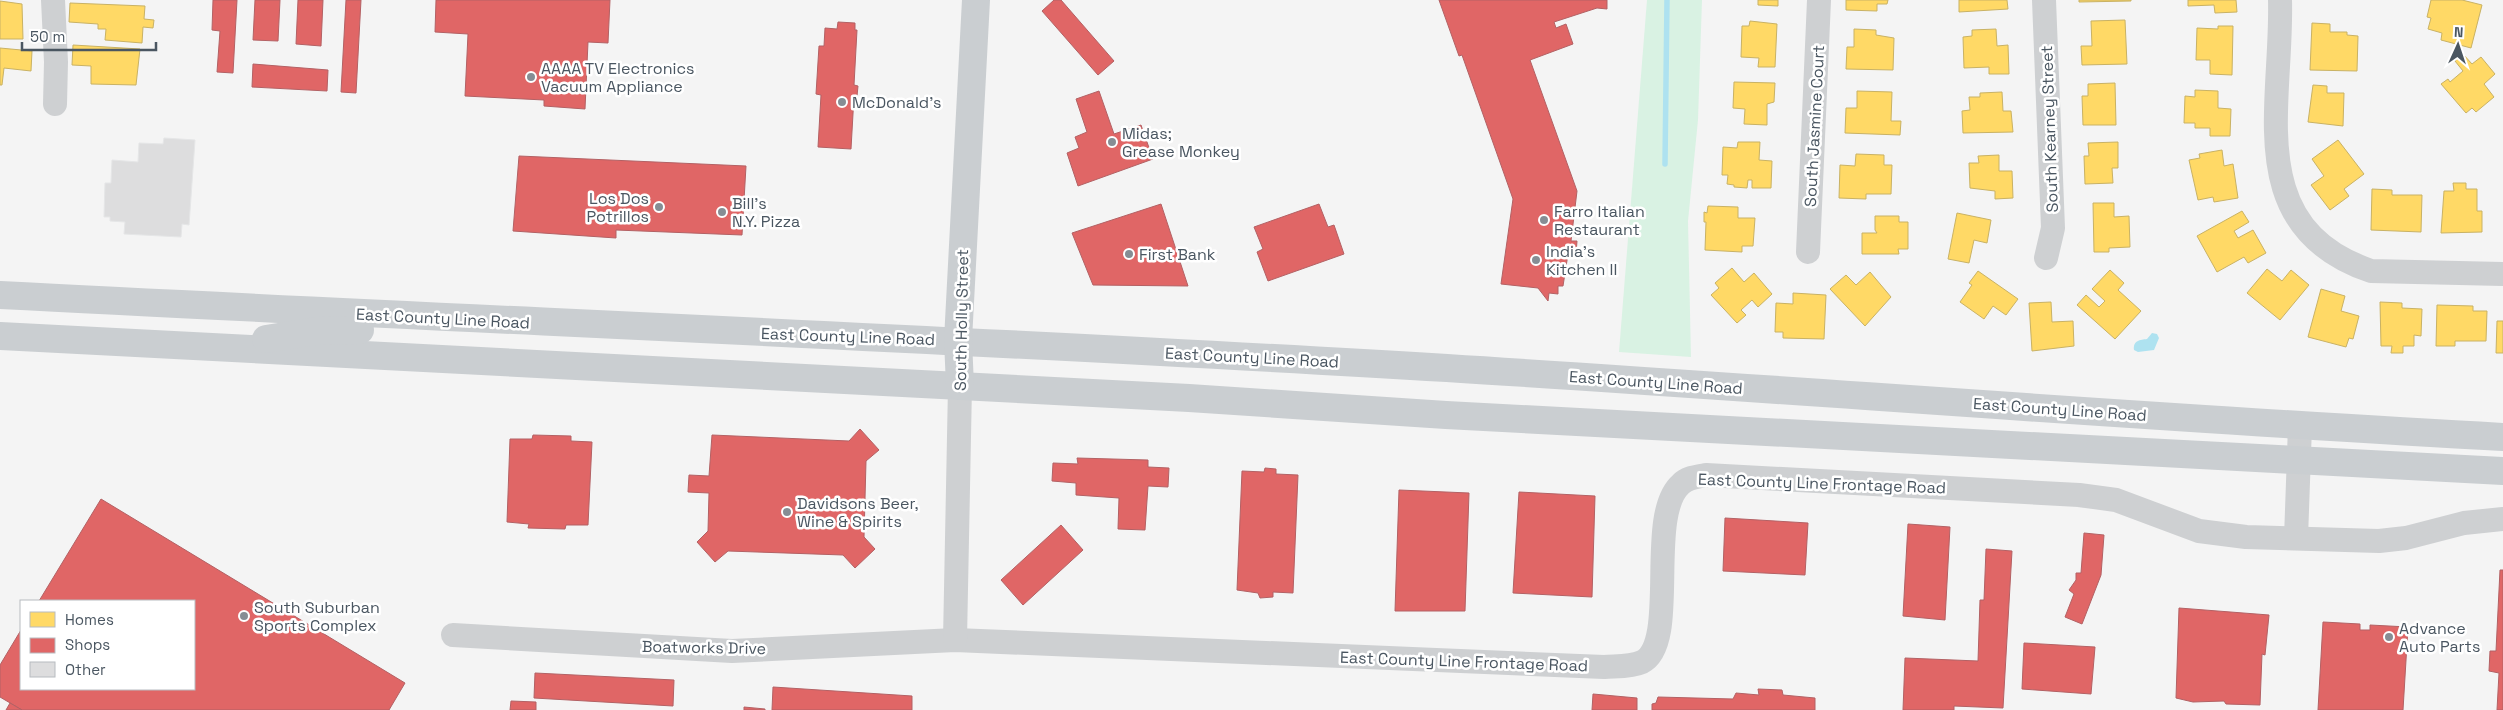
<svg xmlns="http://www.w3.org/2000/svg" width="2503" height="710" viewBox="0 0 2503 710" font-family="'Space Grotesk',sans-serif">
<rect width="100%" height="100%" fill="#f4f4f4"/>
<polygon fill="#d9f2e3" points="1647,0 1702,0 1698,120 1688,221 1691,357 1619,352"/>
<path fill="#aee2f0" d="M2152 333 2157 334 2159 338 2154 350 2138 352 2134 350C2133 340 2140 340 2147 339Z"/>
<g fill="#ffd966" stroke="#c9b264">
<polygon points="1758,0 1778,0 1778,6 1758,5"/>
<polygon points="1846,0 1888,0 1887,4 1877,4 1877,11 1846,10"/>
<polygon points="1959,0 2007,0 2008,9 1959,12"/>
<polygon points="2079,0 2131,0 2131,1 2079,2"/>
<polygon points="2188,0 2236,0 2237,12 2215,13 2214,5 2188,6"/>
<polygon points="2431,0 2462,0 2482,5 2471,48 2441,40 2442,33 2428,29 2431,18 2427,17"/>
<polygon points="0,1 22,4 23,39 0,39"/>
<polygon points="70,3 145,6 144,19 154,20 153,28 143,27 142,43 105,40 106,29 98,29 98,24 69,22"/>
<polygon points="2125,20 2127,64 2082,65 2081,46 2092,46 2091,21"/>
<polygon points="1750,21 1777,24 1775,67 1758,67 1759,58 1741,57 1742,26 1749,26"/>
<polygon points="2312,23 2330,24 2330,32 2347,32 2347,35 2358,36 2357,71 2310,70"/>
<polygon points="2218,26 2233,26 2232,75 2210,74 2210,60 2196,60 2197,28 2218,29"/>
<polygon points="1854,29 1876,30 1876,35 1894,38 1893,70 1846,69 1847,47 1854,47"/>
<polygon points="1996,29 1997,46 2008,45 2009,74 1989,74 1989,67 1964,68 1963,37 1972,36 1972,30"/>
<polygon points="73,45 140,49 136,85 91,84 91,66 72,65"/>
<polygon points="0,48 32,51 31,71 4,68 2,85 0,85"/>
<polygon points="2463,54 2472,64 2481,57 2495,74 2484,84 2494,97 2476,112 2472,108 2466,113 2441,84 2448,79 2450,82 2463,71 2455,61"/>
<polygon points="1734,82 1775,83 1774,102 1767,104 1767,125 1744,124 1745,109 1733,108"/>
<polygon points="2115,83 2116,125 2083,125 2082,96 2088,96 2088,84"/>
<polygon points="2313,85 2327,86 2327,93 2344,93 2343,126 2308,122"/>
<polygon points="2195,90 2218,91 2218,108 2231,109 2230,136 2210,136 2210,128 2195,128 2195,123 2184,123 2185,96 2195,97"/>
<polygon points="1857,91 1892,92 1891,121 1901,121 1900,135 1845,133 1846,108 1857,108"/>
<polygon points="2002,92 2003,111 2011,111 2013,132 1963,133 1962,111 1970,110 1969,97 1980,97 1980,93"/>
<polygon points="2338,140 2364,174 2344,189 2349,196 2330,210 2311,185 2324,176 2312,159"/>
<polygon points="1738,142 1760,142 1759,160 1772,161 1771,188 1752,188 1752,180 1748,180 1747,188 1734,187 1734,185 1727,184 1728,175 1722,175 1723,147 1737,148"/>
<polygon points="2118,142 2118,168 2112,168 2113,183 2085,184 2084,156 2089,156 2088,143"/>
<polygon points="2222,150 2224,166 2233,164 2238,198 2214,202 2213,197 2198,200 2189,160 2200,158 2199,154"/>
<polygon points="1856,154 1884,155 1884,165 1892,165 1891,194 1866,194 1866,199 1839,198 1840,165 1855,166"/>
<polygon points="1999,155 1999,171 2012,171 2013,198 1995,199 1995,191 1970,188 1969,163 1979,163 1978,156"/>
<polygon points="2453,183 2466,183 2466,189 2477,189 2477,211 2482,211 2482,232 2441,233 2444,191 2454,191"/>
<polygon points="2372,189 2392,190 2392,195 2422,195 2421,232 2371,230"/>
<polygon points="2093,203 2114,203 2114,217 2129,216 2130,247 2109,248 2109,252 2094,252"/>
<polygon points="1708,206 1738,207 1738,218 1755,218 1753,246 1742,246 1742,252 1705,250 1706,222 1704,222 1704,212 1707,213"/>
<polygon points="2242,211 2249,222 2234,231 2238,238 2253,230 2266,253 2248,263 2244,257 2217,272 2197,236"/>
<polygon points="1957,213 1991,220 1987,243 1974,240 1969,263 1948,259"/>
<polygon points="1875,216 1899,216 1899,222 1908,222 1908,249 1898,249 1899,254 1862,254 1862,233 1877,233 1875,230"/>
<polygon points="1732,268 1744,282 1754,273 1772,294 1758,307 1752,300 1741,310 1746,315 1737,323 1711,295 1719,288 1715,283"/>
<polygon points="2267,269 2282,281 2291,270 2309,285 2280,320 2247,293"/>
<polygon points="2110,270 2124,283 2118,290 2141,311 2115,339 2077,305 2086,295 2099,307 2105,301 2092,289"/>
<polygon points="1978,271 2018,299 2006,315 1993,306 1984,319 1960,302 1972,285 1969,283"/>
<polygon points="1870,272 1891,297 1865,326 1830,289 1846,275 1856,285"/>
<polygon points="2321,289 2345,296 2341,311 2359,316 2353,339 2349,338 2346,347 2308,337"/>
<polygon points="1793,293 1826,295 1824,339 1783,338 1783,332 1775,332 1776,303 1793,304"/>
<polygon points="2051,302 2052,322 2073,321 2074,346 2032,351 2029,303"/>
<polygon points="2380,302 2402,303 2402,308 2422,309 2421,336 2414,335 2414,346 2403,346 2403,353 2391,353 2392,346 2381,346"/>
<polygon points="2437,305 2473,306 2473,311 2487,311 2486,341 2455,341 2455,346 2436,346"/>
<polygon points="2497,321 2503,321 2503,353 2496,353"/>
</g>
<g fill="#e06666" stroke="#b36164">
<polygon points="213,0 237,0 233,73 217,72 220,31 212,30"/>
<polygon points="255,0 280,0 278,41 253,40"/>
<polygon points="298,0 323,0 321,46 296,44"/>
<polygon points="346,0 361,0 356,93 341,92"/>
<polygon points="436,0 610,0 608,43 588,42 585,109 544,106 544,100 465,96 468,34 435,32"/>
<polygon points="1054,0 1061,0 1114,61 1098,75 1042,11"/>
<polygon points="1439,0 1607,0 1607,9 1597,8 1554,22 1556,28 1566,24 1573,44 1530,60 1577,191 1571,241 1577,241 1576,254 1568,254 1563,286 1558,286 1558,294 1549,293 1548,301 1538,288 1501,284 1513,199 1462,55 1459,56"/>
<polygon points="838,22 855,23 855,30 857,30 854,85 858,86 857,96 854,96 851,149 818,147 821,95 816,94 819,46 824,46 825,28 837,29"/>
<polygon points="253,64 328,70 327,91 252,87"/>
<polygon points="1099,91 1114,134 1141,125 1153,159 1078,186 1067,153 1079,148 1075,137 1087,132 1076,99"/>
<polygon points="519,156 746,166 742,235 616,230 616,238 513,231"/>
<polygon points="1161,204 1188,286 1093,285 1072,233"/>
<polygon points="1319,204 1328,227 1334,225 1344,254 1268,281 1257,252 1263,249 1254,227"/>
<polygon points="860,429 879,450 866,461 864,537 875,549 855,568 843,555 728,551 715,562 697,542 708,531 709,493 688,492 689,475 709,476 712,435 849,441"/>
<polygon points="533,435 571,436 571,441 592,442 588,525 566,525 565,529 528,528 529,524 507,522 510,439 532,439"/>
<polygon points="1077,458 1148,460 1148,467 1169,468 1168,487 1148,486 1145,530 1118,529 1119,498 1076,495 1076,483 1052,481 1053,463 1078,464"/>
<polygon points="1265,468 1276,469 1276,474 1298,475 1293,593 1273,592 1273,597 1260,598 1258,593 1237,590 1242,471 1264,472"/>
<polygon points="1399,490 1469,493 1465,611 1395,611"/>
<polygon points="1519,492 1595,496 1592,597 1513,593"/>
<polygon points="101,499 405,683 389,710 22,710 0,697 0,665 21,630 21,689 194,689 194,601 39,601"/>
<polygon points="1725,518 1808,523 1805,575 1723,571"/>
<polygon points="1908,524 1950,527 1945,620 1903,616"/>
<polygon points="1061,525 1083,550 1023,605 1001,580"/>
<polygon points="2084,533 2104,535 2101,575 2082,624 2065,617 2074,594 2069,590 2076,580 2076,573 2081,573"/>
<polygon points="1986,549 2012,551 2003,708 1954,706 1954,710 1903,710 1905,658 1978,661 1980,600 1984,600"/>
<polygon points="2500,570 2503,570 2503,710 2497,710 2499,673 2489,671 2490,651 2496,651"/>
<polygon points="2179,608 2269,615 2265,655 2262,654 2260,705 2226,704 2224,701 2193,702 2176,698"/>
<polygon points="2323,622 2360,624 2360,630 2370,630 2370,625 2408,627 2403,710 2318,710"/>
<polygon points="2024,643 2095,647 2091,694 2022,689"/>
<polygon points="535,673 674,680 673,706 534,698"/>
<polygon points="773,687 912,696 912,710 772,710"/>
<polygon points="1758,689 1782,690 1783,695 1815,698 1815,710 1652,710 1652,704 1656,703 1658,697 1733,699 1736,693 1759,695"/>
<polygon points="1593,694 1637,698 1637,710 1592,710"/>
<polygon points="511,701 536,702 536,710 510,710"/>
<polygon points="10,703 22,710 6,710"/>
<polygon points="744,707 765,709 765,710 744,710"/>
</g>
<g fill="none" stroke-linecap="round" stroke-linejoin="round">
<polyline stroke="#aee2f0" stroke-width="5.5" points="1665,164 1667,0"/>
</g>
<polygon fill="#ddddde" stroke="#e5e6e7" points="164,138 195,140 189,225 182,224 181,237 124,234 125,222 110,221 110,217 104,217 105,183 111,183 112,160 138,162 139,143 163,144"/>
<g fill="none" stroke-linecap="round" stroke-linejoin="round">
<g stroke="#ced0d2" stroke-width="24">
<polyline points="53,0 56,62 55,104"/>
<polyline points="2044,0 2053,228 2046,258"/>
<path d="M2280 0C2283 105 2241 227 2371 271L2503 274"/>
<polyline points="1808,252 1819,0"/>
<polyline points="2296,538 2300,426"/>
<path d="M453 635 732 651 955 640 1604 667C1616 666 1631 667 1642 662 1680 643 1645 515 1681 484 1688 477 1697 477 1706 475L2079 495 2116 500 2199 531 2246 537 2379 541 2406 538 2464 523 2503 519"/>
<polyline points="955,640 960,386"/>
</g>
<g stroke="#caced1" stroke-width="28">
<path d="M0 295C482 320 965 339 1447 368 1799 390 2151 418 2503 437"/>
<polyline points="0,336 1189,398 1446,415 2503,471"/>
<polyline points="266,339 316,331 360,330"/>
<polyline points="960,386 958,340 976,0"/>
</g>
</g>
<g fill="#868d94" stroke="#fff" stroke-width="2">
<circle cx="531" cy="77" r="5"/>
<circle cx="842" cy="102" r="5"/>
<circle cx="1112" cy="142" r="5"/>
<circle cx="659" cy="207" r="5"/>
<circle cx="722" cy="212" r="5"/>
<circle cx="1544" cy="220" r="5"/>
<circle cx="1129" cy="254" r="5"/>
<circle cx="1536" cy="260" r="5"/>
<circle cx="787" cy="512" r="5"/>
<circle cx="244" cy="616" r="5"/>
<circle cx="2389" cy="637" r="5"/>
</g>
<g text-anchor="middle" stroke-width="5" stroke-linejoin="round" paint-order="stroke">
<g font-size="16" fill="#4a5661" stroke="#fff" text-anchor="start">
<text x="541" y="74">AAAA TV Electronics<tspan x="541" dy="18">Vacuum Appliance</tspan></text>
<text x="852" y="108">McDonald's</text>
<text x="1122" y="139">Midas;<tspan x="1122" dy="18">Grease Monkey</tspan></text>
<text x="649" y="204" text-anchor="end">Los Dos<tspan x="649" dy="18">Potrillos</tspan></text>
<text x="732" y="209">Bill's<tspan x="732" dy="18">N.Y. Pizza</tspan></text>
<text x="1554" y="217">Farro Italian<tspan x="1554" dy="18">Restaurant</tspan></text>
<text x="1546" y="257">India's<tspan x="1546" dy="18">Kitchen II</tspan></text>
<text x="1139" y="260">First Bank</text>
<text x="797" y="509">Davidsons Beer,<tspan x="797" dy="18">Wine &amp; Spirits</tspan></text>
<text x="254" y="613">South Suburban<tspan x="254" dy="18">Sports Complex</tspan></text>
<text x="2399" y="634">Advance<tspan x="2399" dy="18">Auto Parts</tspan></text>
</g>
<g font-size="16" fill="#4a5661" stroke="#fff">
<text transform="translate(1814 126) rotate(-87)" y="6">South Jasmine Court</text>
<text transform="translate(2049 129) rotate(-92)" y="6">South Kearney Street</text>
<text transform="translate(443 318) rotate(3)" y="6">East County Line Road</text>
<text transform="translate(961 320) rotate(-89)" y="6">South Holly Street</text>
<text transform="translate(848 336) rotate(2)" y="6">East County Line Road</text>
<text transform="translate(1252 357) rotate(3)" y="6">East County Line Road</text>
<text transform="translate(1656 382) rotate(4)" y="6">East County Line Road</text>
<text transform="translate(2060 409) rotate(4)" y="6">East County Line Road</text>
<text transform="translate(1822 483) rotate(2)" y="6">East County Line Frontage Road</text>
<text transform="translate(704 647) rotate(1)" y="6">Boatworks Drive</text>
<text transform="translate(1464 661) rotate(2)" y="6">East County Line Frontage Road</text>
</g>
</g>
<rect x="20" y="600" width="175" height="90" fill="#ffffff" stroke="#b7bbc0"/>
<rect x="30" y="612" width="25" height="15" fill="#ffd966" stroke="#b7bbc0"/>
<text x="65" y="625" font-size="15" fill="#4a5661">Homes</text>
<rect x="30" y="638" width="25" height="15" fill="#e06666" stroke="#b7bbc0"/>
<text x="65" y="650" font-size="15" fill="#4a5661">Shops</text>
<rect x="30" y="662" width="25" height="15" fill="#ddddde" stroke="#b7bbc0"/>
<text x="65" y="675" font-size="15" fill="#4a5661">Other</text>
<g transform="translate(2458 45) rotate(3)" stroke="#ffffff" stroke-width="4" paint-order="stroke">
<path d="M0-4L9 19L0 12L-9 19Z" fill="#4a5661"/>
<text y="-8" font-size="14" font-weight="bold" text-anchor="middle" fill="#4a5661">N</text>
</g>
<path d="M22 42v8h134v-8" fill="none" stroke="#4a5661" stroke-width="2.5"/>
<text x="30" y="42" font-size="15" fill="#4a5661" stroke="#ffffff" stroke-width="4" paint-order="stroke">50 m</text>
</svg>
